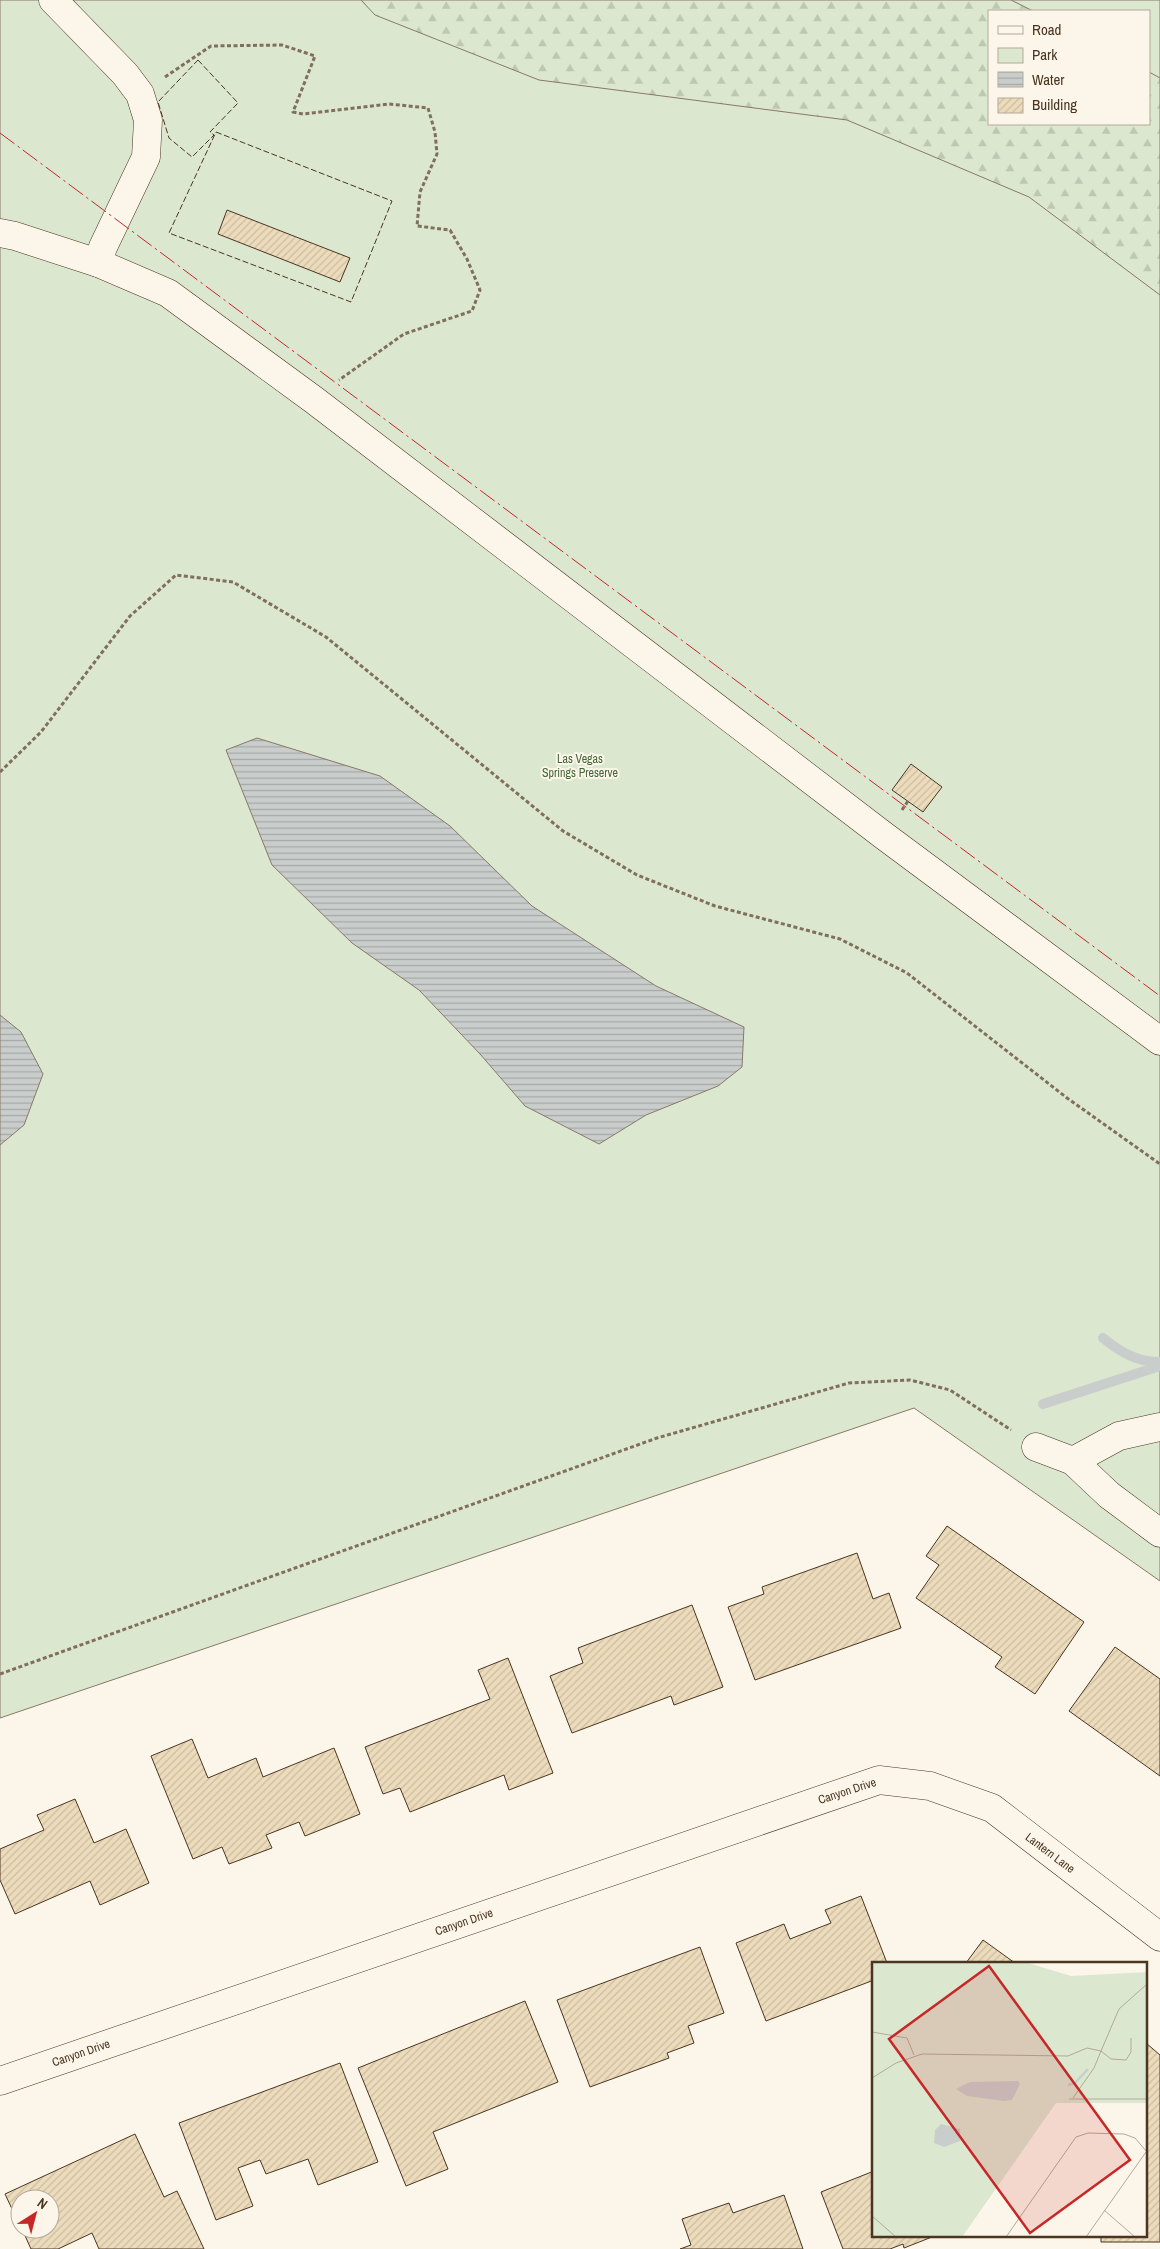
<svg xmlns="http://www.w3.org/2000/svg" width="1160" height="2249" viewBox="0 0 1160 2249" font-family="'Archivo Narrow',sans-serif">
<defs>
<pattern id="forest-firs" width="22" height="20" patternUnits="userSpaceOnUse" patternTransform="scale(1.25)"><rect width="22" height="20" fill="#dce7d0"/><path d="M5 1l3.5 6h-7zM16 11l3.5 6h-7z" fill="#bec7b2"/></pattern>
<pattern id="water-rules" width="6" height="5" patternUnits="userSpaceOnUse" patternTransform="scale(1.25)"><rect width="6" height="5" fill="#c9cecd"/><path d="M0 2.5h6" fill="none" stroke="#a5a8a6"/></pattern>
<pattern id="building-hatch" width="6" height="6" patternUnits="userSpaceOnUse" patternTransform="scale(1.25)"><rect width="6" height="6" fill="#ecdcbc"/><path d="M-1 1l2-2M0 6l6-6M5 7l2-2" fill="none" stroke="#ccbda1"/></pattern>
</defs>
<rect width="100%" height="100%" fill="#fbf6e9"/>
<path fill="#dce7d0" stroke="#887966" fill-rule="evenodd" d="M0 0H1160V1581L914 1408 0 1718ZM989 11H1149V124H989Z"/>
<polygon fill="url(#forest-firs)" stroke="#887966" points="361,0 1011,0 1033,11 989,11 989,124 1149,124 1149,72 1160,78 1160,295 1029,197 847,120 539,80 375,15"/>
<g fill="url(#water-rules)" stroke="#887966">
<polygon points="257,738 380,776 450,826 532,906 656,986 744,1027 742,1067 718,1086 646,1115 599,1144 525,1106 480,1054 419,990 352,943 272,865 226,750"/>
<polygon points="0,1015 21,1032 43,1074 24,1125 0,1145"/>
</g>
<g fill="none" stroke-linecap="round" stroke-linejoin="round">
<g stroke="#c9cecd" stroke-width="10">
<path d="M1103 1338C1120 1352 1137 1362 1160 1362"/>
<polyline points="1043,1404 1160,1366"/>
</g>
</g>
<g fill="url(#building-hatch)" stroke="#4a3520">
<polygon points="227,210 350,258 340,282 218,234"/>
<polygon points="911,764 942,787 923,812 892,790"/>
<polygon points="947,1526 1084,1622 1035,1694 995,1667 1002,1657 916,1598 939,1565 926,1556"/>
<polygon points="857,1553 873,1599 889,1593 901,1628 755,1680 728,1607 764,1594 762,1587"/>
<polygon points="692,1605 723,1687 674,1705 671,1696 572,1733 550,1676 583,1663 578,1648"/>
<polygon points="1115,1647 1160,1679 1160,1776 1069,1711"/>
<polygon points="508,1658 553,1773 509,1790 504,1775 410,1812 400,1788 383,1794 365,1747 490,1699 478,1670"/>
<polygon points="192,1739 208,1778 256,1758 263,1777 334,1748 360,1814 305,1836 299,1822 266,1835 272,1848 229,1864 222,1847 193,1859 151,1756"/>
<polygon points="75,1799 94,1843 126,1829 149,1883 100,1905 90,1881 15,1914 0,1880 0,1849 44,1830 37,1815"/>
<polygon points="861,1896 887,1963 874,1963 874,1980 766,2021 736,1943 784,1924 790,1939 831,1923 825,1910"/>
<polygon points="983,1940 1015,1963 966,1963"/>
<polygon points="700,1947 724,2013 688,2026 694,2043 667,2053 669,2058 590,2087 557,2000"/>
<polygon points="525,2001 558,2082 433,2132 448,2169 406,2186 358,2068"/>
<polygon points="1146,2043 1160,2055 1160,2242 1101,2242 1101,2235 1146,2235"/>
<polygon points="340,2063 378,2162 318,2185 308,2159 266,2174 260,2160 238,2168 253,2206 216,2220 179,2123"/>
<polygon points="135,2134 164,2197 177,2191 204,2249 99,2249 92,2233 58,2249 31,2249 22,2229 50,2229 50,2199 20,2199 20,2226 5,2194"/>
<polygon points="874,2171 874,2235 937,2235 904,2248 903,2244 890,2249 843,2249 821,2192"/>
<polygon points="784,2195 803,2249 680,2249 691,2245 682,2219 729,2203 733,2213"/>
</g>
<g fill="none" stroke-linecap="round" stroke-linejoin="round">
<defs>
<g id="minor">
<polyline points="53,0 125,74 140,94 148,120 146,157 103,247 98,263"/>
<polyline points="0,233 15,236 98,263 168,293 314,400 883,835 1160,1041"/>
<polyline points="1036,1447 1073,1461 1109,1495 1160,1533"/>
<polyline points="1073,1461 1119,1436 1160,1427"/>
<polyline points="0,2081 879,1780 930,1786 992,1808 1160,1937"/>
</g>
</defs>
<use href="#minor" stroke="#4a3520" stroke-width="29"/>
<g stroke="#7f6f5c" stroke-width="3" stroke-dasharray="4 2.5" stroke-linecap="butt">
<polyline points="165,77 211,46 282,45 315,56 293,112 303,114 389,104 428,108 435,132 437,154 420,192 417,226 450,230 467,259 480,290 472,311 404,334 339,380"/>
<polyline points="0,772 41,732 130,616 176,575 233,582 326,637 563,831 637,875 715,906 840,939 907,973 1067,1098 1160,1164"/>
<polyline points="902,810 908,801"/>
<polyline points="0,1674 657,1438 849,1383 910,1380 950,1390 1011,1430"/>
</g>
<use href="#minor" stroke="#fbf6e9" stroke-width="28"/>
<g stroke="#4a3520" stroke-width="1" stroke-dasharray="6 2.5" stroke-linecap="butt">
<polygon points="198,60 238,103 210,132 214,135 192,157 169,138 158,102"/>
<polygon points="216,132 392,201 351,302 169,233"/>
</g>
<polyline stroke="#c62828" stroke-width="1" stroke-dasharray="18 4 2.5 4" stroke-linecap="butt" points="0,133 1160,996"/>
</g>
<g text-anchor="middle" stroke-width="4" stroke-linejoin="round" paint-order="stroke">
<g font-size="12" fill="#436837" stroke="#fbf6e9">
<text x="580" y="763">Las Vegas<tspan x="580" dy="14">Springs Preserve</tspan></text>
</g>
<g font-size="12" fill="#4a3520" stroke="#fbf6e9">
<text transform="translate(847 1791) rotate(-18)" y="4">Canyon Drive</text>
<text transform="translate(1050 1853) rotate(37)" y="4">Lantern Lane</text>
<text transform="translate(464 1922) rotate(-19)" y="4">Canyon Drive</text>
<text transform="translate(81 2053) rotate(-19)" y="4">Canyon Drive</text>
</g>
</g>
<g transform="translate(872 1962)">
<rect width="275" height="275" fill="#fbf6e9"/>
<path d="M0 0H153L199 14 275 10V141H184L90 275H0Z" fill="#dce7d0"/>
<path d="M0 2 36 11 46 18 124 11 144 15 151 21H175L188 26 195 23 213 29 216 21 263 19 266 24 255 33 234 39 202 32 118 29 98 34 69 50 50 55 36 52 35 41 44 33 33 20 0 12Z" fill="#dce7d0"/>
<path d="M146 119 148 122 140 138 132 139 95 134 84 127 98 120ZM69 162 88 167V179L72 185 62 181 63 168Z" fill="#c9cecd"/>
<path fill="none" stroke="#c9cecd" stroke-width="2.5" d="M196 123 203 121 216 107"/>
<path fill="none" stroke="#b4a999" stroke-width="1" d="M0 70 35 76 42 93M0 116 24 101 50 92 196 94 215 86 229 89 247 47 275 22M201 136 222 106 229 89 239 97 254 98 259 90V76M197 137H275M232 248 263 275M0 254 24 275M134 275 204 175 216 171 252 172 263 176 275 190M214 275 274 190"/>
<path fill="#c62828" fill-opacity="0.15" stroke="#c62828" stroke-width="2.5" d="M117 4 258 198 158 271 17 77Z"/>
<rect width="275" height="275" fill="none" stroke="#4a3520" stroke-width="2.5"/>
</g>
<rect x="988" y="10" width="162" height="115" fill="#fbf6e9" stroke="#b4a999"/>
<rect x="998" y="26" width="25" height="8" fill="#fbf6e9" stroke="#b4a999"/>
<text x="1032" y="35" font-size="15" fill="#4a3520">Road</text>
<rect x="998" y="48" width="25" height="15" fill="#dce7d0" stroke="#b4a999"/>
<text x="1032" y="60" font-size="15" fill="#4a3520">Park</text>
<rect x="998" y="72" width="25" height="15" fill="url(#water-rules)" stroke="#b4a999"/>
<text x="1032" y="85" font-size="15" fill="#4a3520">Water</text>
<rect x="998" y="98" width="25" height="15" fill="url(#building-hatch)" stroke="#b4a999"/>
<text x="1032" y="110" font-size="15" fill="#4a3520">Building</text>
<g transform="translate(35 2214) rotate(36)"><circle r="24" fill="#fbf6e9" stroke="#b4a999"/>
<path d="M0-4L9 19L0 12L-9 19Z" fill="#c62828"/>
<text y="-8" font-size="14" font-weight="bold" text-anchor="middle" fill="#4a3520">N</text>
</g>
</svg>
